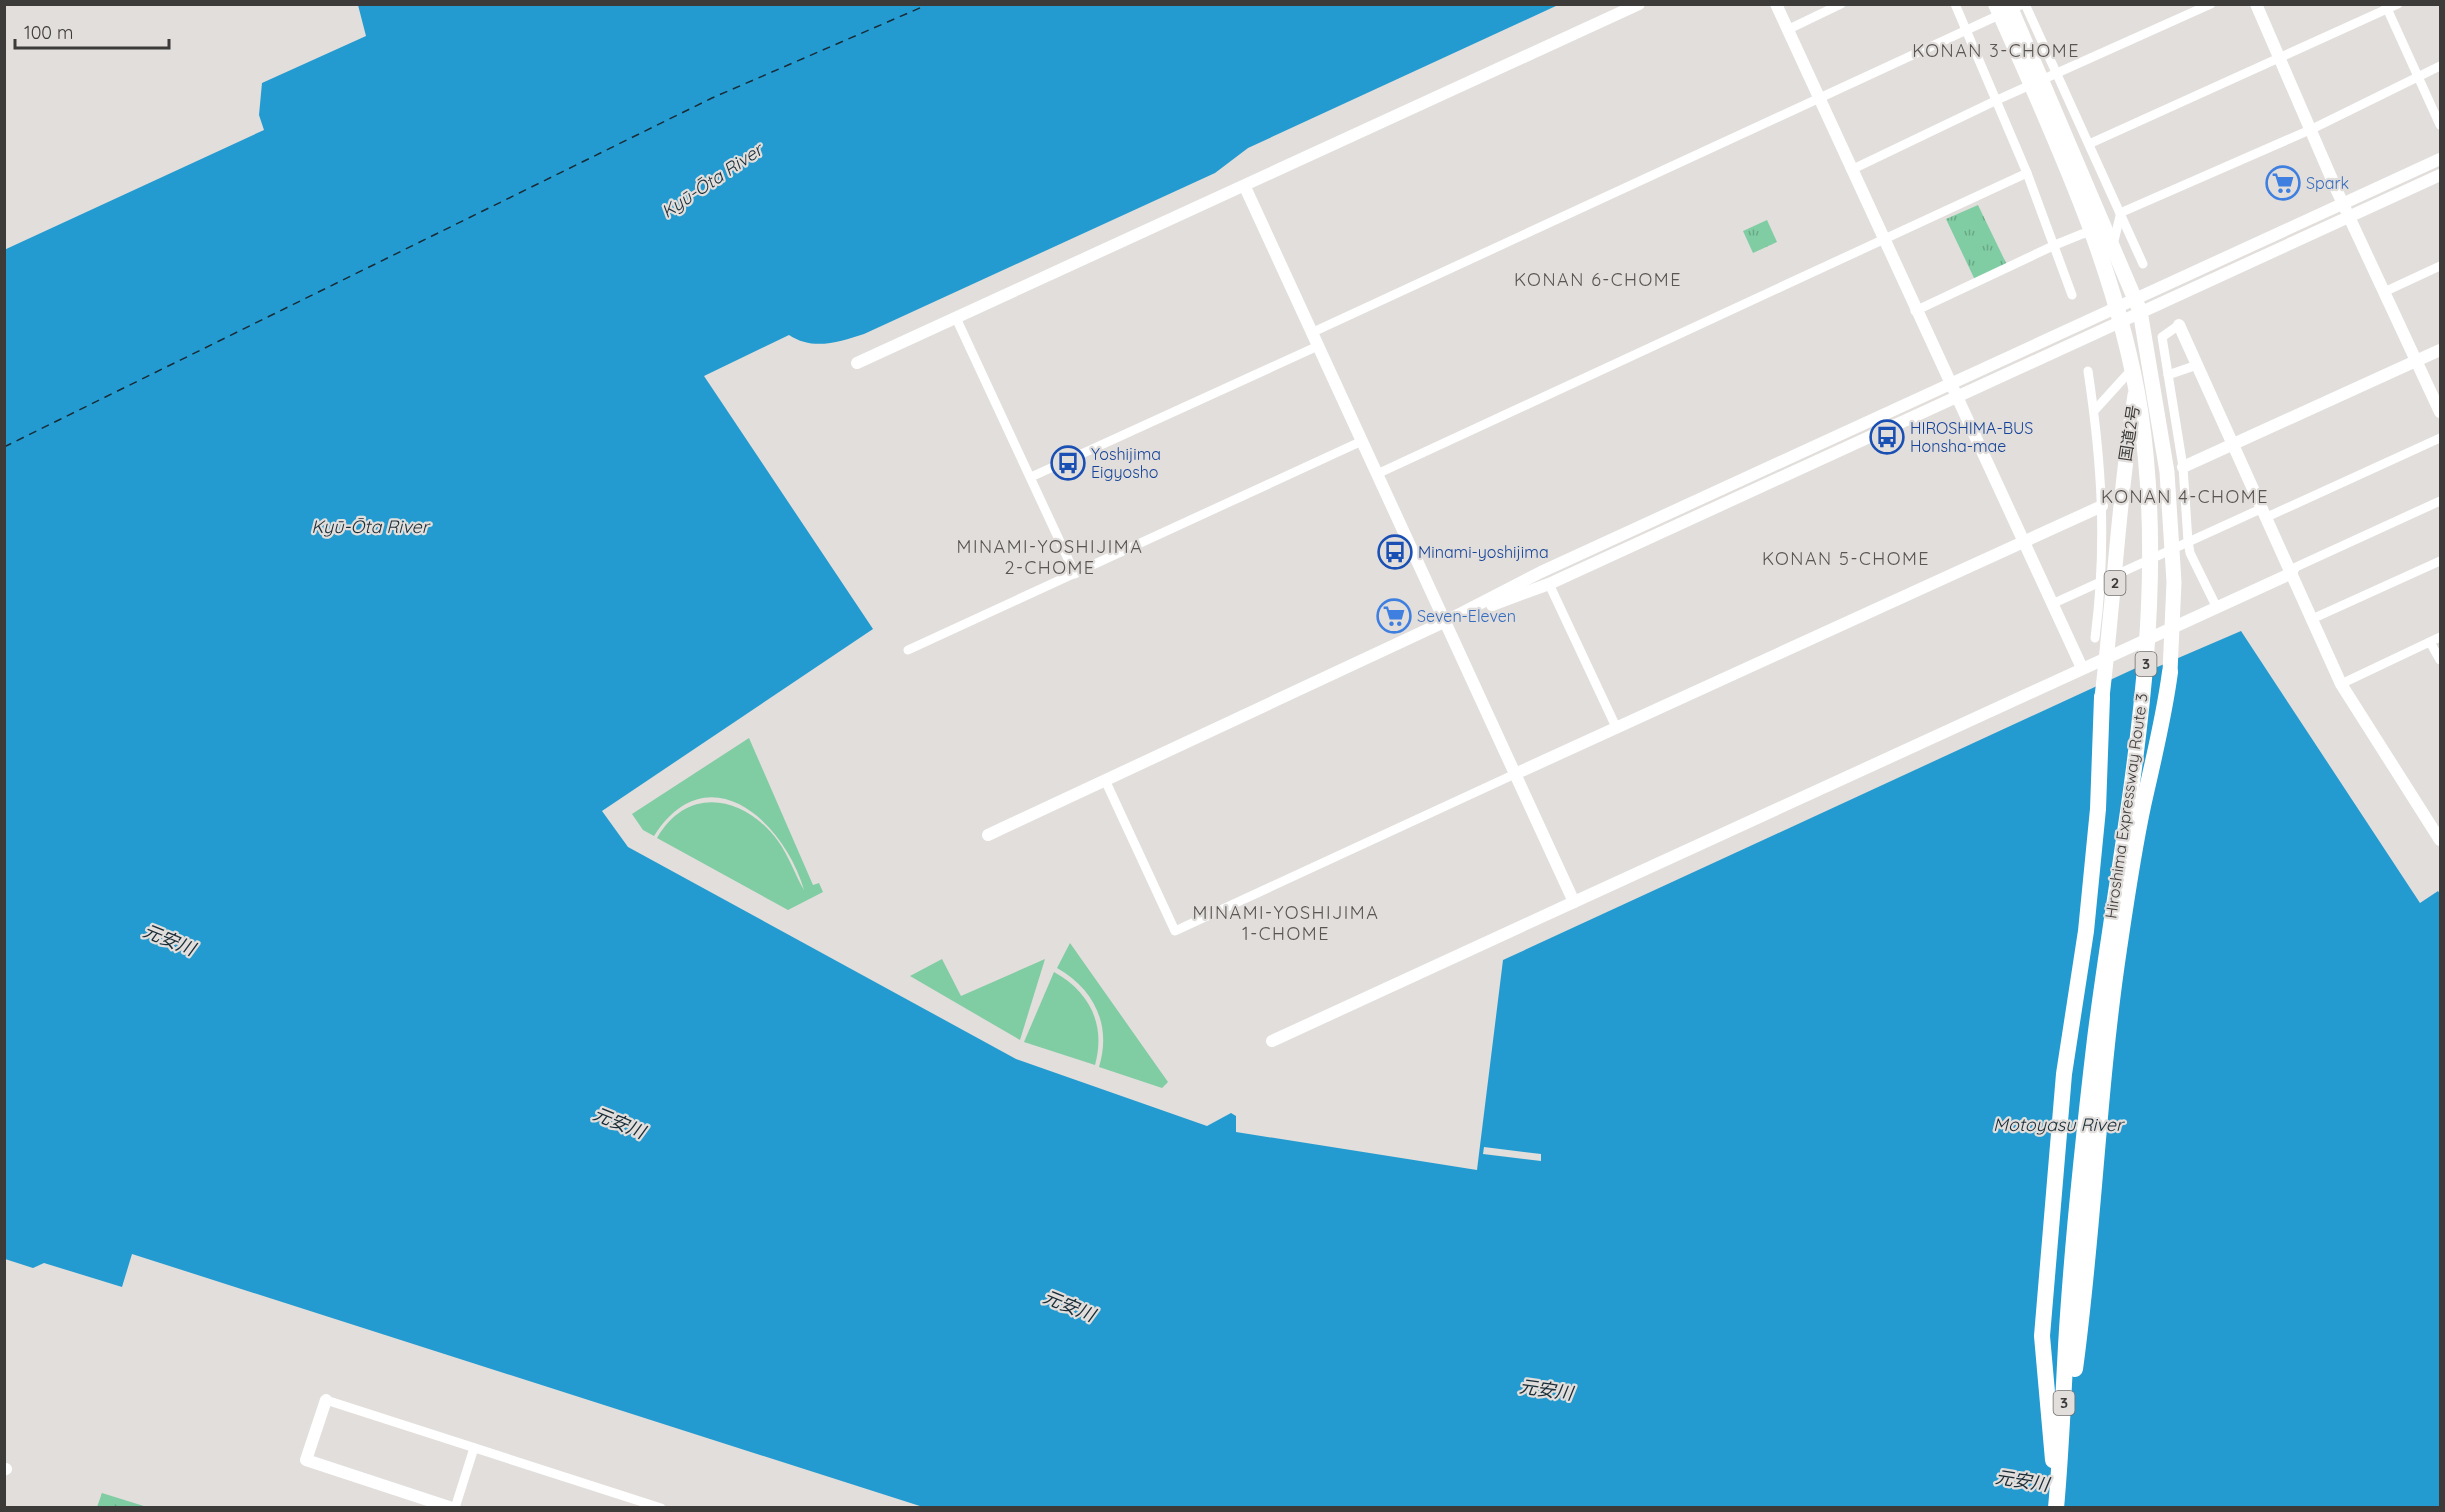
<svg xmlns="http://www.w3.org/2000/svg" width="2445" height="1512" viewBox="0 0 2445 1512" font-family="Quicksand,'Noto Sans JP',sans-serif">
<defs>
<pattern id="park-tufts" width="24" height="20" patternUnits="userSpaceOnUse" patternTransform="scale(1.5)"><rect width="24" height="20" fill="#80cda3"/><path d="M3 7l-1-3M5 7V3M7 7l1-3M15 17l-1-3M17 17v-4M19 17l1-3" fill="none" stroke="#6aa886"/></pattern>
</defs>
<rect width="100%" height="100%" fill="#e1dedb"/>
<g fill="#80cda3">
<path d="M749 738 813 885 819 883 823 892 788 910 657 838C688 784 745 796 778 841 789 856 795 875 804 890 784 821 708 752 654 836L643 830 632 814Z"/>
<path d="M1070 943 1168 1082 1162 1088 1099 1067C1112 1025 1094 989 1057 968Z"/>
<polygon points="942,959 961,996 1045,959 1020,1040 910,976"/>
<path d="M1054 972C1090 992 1106 1025 1095 1065L1024 1042Z"/>
</g>
<g fill="url(#park-tufts)">
<polygon points="1978,205 2007,265 1975,280 1946,219"/>
<polygon points="1767,220 1777,242 1753,253 1743,231"/>
<polygon points="102,1493 147,1507 97,1507"/>
</g>
<path fill="#239bd1" d="M358 5H1558L1248 148 1215 173 864 334C839 342 813 351 789 335L704 376 873 629 602 811 628 847 1016 1059 1207 1126 1231 1113 1236 1116V1132L1477 1170 1503 960 2136 668 2141 674 2241 631 2420 903 2438 891 2440 894V1507H923L132 1254 122 1287 44 1263 33 1268 5 1259 4 250 264 130 259 115 262 83 366 36Z"/>
<polygon fill="#e1dedb" points="1484,1147 1541,1154 1541,1161 1483,1154"/>
<g fill="none" stroke-linecap="round" stroke-linejoin="round">
<polyline stroke="#192c37" stroke-width="1.5" stroke-dasharray="8 6" stroke-linecap="butt" points="4,447 712,98 929,4"/>
<g stroke="#fff" stroke-width="9">
<polyline points="1955,4 2027,173 2072,295"/>
<polyline points="2025,4 2143,264"/>
<polyline points="2385,4 2440,125"/>
<polyline points="1787,30 1841,4"/>
<polyline points="2089,144 2398,4"/>
<polyline points="1851,170 1997,100 2211,4"/>
<polyline points="2120,213 2312,129 2440,66"/>
<polyline points="2113,245 2120,216"/>
<polyline points="2384,292 2440,266"/>
<polyline points="1915,311 2055,245 2082,234 2094,232"/>
<polyline points="956,318 1075,574"/>
<polyline points="2179,325 2162,337 2183,467 2188,541 2190,553 2217,608"/>
<polyline points="1311,333 2023,4"/>
<path d="M2088 371C2102 464 2107 544 2095 638"/>
<polyline points="2168,375 2197,365"/>
<polyline points="2094,411 2133,368"/>
<polyline points="1377,474 2027,173"/>
<polyline points="1031,477 1318,346"/>
<polyline points="2267,517 2440,438"/>
<polyline points="2292,573 2296,567 2440,501"/>
<polyline points="1549,584 1617,729"/>
<polyline points="2052,604 2263,508"/>
<polyline points="2312,619 2440,561"/>
<polyline points="2430,642 2440,660"/>
<polyline points="908,650 1362,441"/>
<polyline points="2341,684 2440,637"/>
<polyline points="1105,780 1175,931 1515,774"/>
<polyline points="326,1400 661,1508"/>
<polyline points="455,1508 474,1448"/>
</g>
<g stroke="#fff" stroke-width="12">
<polyline points="1776,4 2082,668"/>
<polyline points="2256,4 2337,191 2440,412"/>
<polyline points="1245,187 1574,902 2292,573"/>
<polyline points="2179,325 2341,684 2440,840"/>
<polyline points="857,363 1639,4"/>
<polyline points="2183,467 2440,350"/>
<polyline points="1492,605 1549,584 2440,175"/>
<polyline points="1515,774 2102,506"/>
<polyline points="988,835 1446,621 1541,572 2440,159"/>
<polyline points="1272,1041 1574,902"/>
<polyline points="326,1400 306,1460 452,1508"/>
<polyline points="4,1470 6,1469"/>
</g>
<g stroke="#fff" stroke-width="15">
<polyline points="2009,4 2140,311 2167,472 2174,582 2170,672"/>
<path d="M2102 697C2114 596 2119 495 2135 395"/>
</g>
<g stroke="#fff" stroke-width="16">
<path d="M1996 4C2054 136 2117 267 2140 410 2172 620 2121 831 2095 1039 2083 1141 2072 1243 2066 1346 2063 1400 2061 1454 2056 1508"/>
<path d="M2075 1369C2094 1230 2098 1089 2119 949 2126 902 2133 853 2143 806 2153 761 2164 718 2170 672"/>
<polyline points="2053,1460 2042,1336 2064,1074 2086,931 2098,809 2102,697"/>
</g>
</g>
<defs>
<symbol id="supermarket-ring" viewBox="-11 -11 22 22"><circle r="9.5" fill="#e1dedb" stroke="#3f7fe0" stroke-width="1.5"/><path d="M-6-5.5h2.5l.6 2H6L4.5 2H-2.5L-4.4-4H-6ZM-1.5 3.2a1.3 1.3 0 1 0 .1 0ZM3 3.2a1.3 1.3 0 1 0 .1 0Z" fill="#3f7fe0"/></symbol>
<symbol id="bus-ring" viewBox="-11 -11 22 22"><circle r="9.5" fill="#e1dedb" stroke="#1a4fb4" stroke-width="1.5"/><path d="M-5-6H5V4H4V6H2V4H-2V6H-4V4H-5ZM-3.5-4V0h7V-4ZM-3.5 1.2v1.5H-2V1.2ZM2 1.2v1.5H3.5V1.2Z" fill="#1a4fb4"/></symbol>
</defs>
<g fill-rule="evenodd">
<use href="#supermarket-ring" x="2264" y="164" width="38" height="38"/>
<use href="#bus-ring" x="1868" y="418" width="38" height="38"/>
<use href="#bus-ring" x="1049" y="444" width="38" height="38"/>
<use href="#bus-ring" x="1376" y="533" width="38" height="38"/>
<use href="#supermarket-ring" x="1375" y="597" width="38" height="38"/>
</g>
<g text-anchor="middle" stroke-width="4.5" stroke-linejoin="round" paint-order="stroke">
<g fill="#e1dedb" stroke="#6e6c6a" stroke-width="1.5">
<rect x="2104.5" y="571" width="21" height="24" rx="4.5"/>
<rect x="2135.5" y="652" width="21" height="24" rx="4.5"/>
<rect x="2053.5" y="1391" width="21" height="24" rx="4.5"/>
</g>
<g font-size="15" font-weight="bold" fill="#3c3b3a">
<text x="2115" y="588">2</text>
<text x="2146" y="669">3</text>
<text x="2064" y="1408">3</text>
</g>
<g font-size="16" fill="#366cbe" stroke="#e1dedb" text-anchor="start">
<text x="2306" y="189">Spark</text>
<text x="1417" y="622">Seven-Eleven</text>
</g>
<g font-size="16" fill="#164399" stroke="#e1dedb" text-anchor="start">
<text x="1910" y="434">HIROSHIMA-BUS<tspan x="1910" dy="18">Honsha-mae</tspan></text>
<text x="1091" y="460">Yoshijima<tspan x="1091" dy="18">Eigyosho</tspan></text>
<text x="1418" y="558">Minami-yoshijima</text>
</g>
<g font-size="16" fill="#3c3b3a" stroke="#e1dedb">
<text transform="translate(2129 433) rotate(-81)" y="6">国道2号</text>
<text transform="translate(2126 806) rotate(-82)" y="6">Hiroshima Expressway Route 3</text>
</g>
<g font-size="18" letter-spacing="1.5" fill="#585553" stroke="#e1dedb">
<text x="1996" y="57">KONAN 3-CHOME</text>
<text x="1598" y="286">KONAN 6-CHOME</text>
<text x="2185" y="503">KONAN 4-CHOME</text>
<text x="1050" y="553">MINAMI-YOSHIJIMA<tspan x="1050" dy="21">2-CHOME</tspan></text>
<text x="1846" y="565">KONAN 5-CHOME</text>
<text x="1286" y="919">MINAMI-YOSHIJIMA<tspan x="1286" dy="21">1-CHOME</tspan></text>
</g>
<g font-size="18" font-style="italic" fill="#192c37" stroke="#e1dedb">
<text transform="translate(712 181) rotate(-34)" y="6">Kyū-Ōta River</text>
<text x="370" y="533">Kyū-Ōta River</text>
<text transform="translate(169 940) rotate(22)" y="6">元安川</text>
<text transform="translate(619 1123) rotate(22)" y="6">元安川</text>
<text x="2058" y="1131">Motoyasu River</text>
<text transform="translate(1069 1306) rotate(22)" y="6">元安川</text>
<text transform="translate(1546 1390) rotate(8)" y="6">元安川</text>
<text transform="translate(2022 1481) rotate(9)" y="6">元安川</text>
</g>
</g>
<rect width="2445" height="1512" fill="none" stroke="#3c3b3a" stroke-width="12"/>
<path d="M15 39v9h154v-9" fill="none" stroke="#3c3b3a" stroke-width="3"/>
<text x="24" y="39" font-size="18" fill="#3c3b3a" stroke="#e1dedb" stroke-width="4.5" paint-order="stroke">100 m</text>
</svg>
